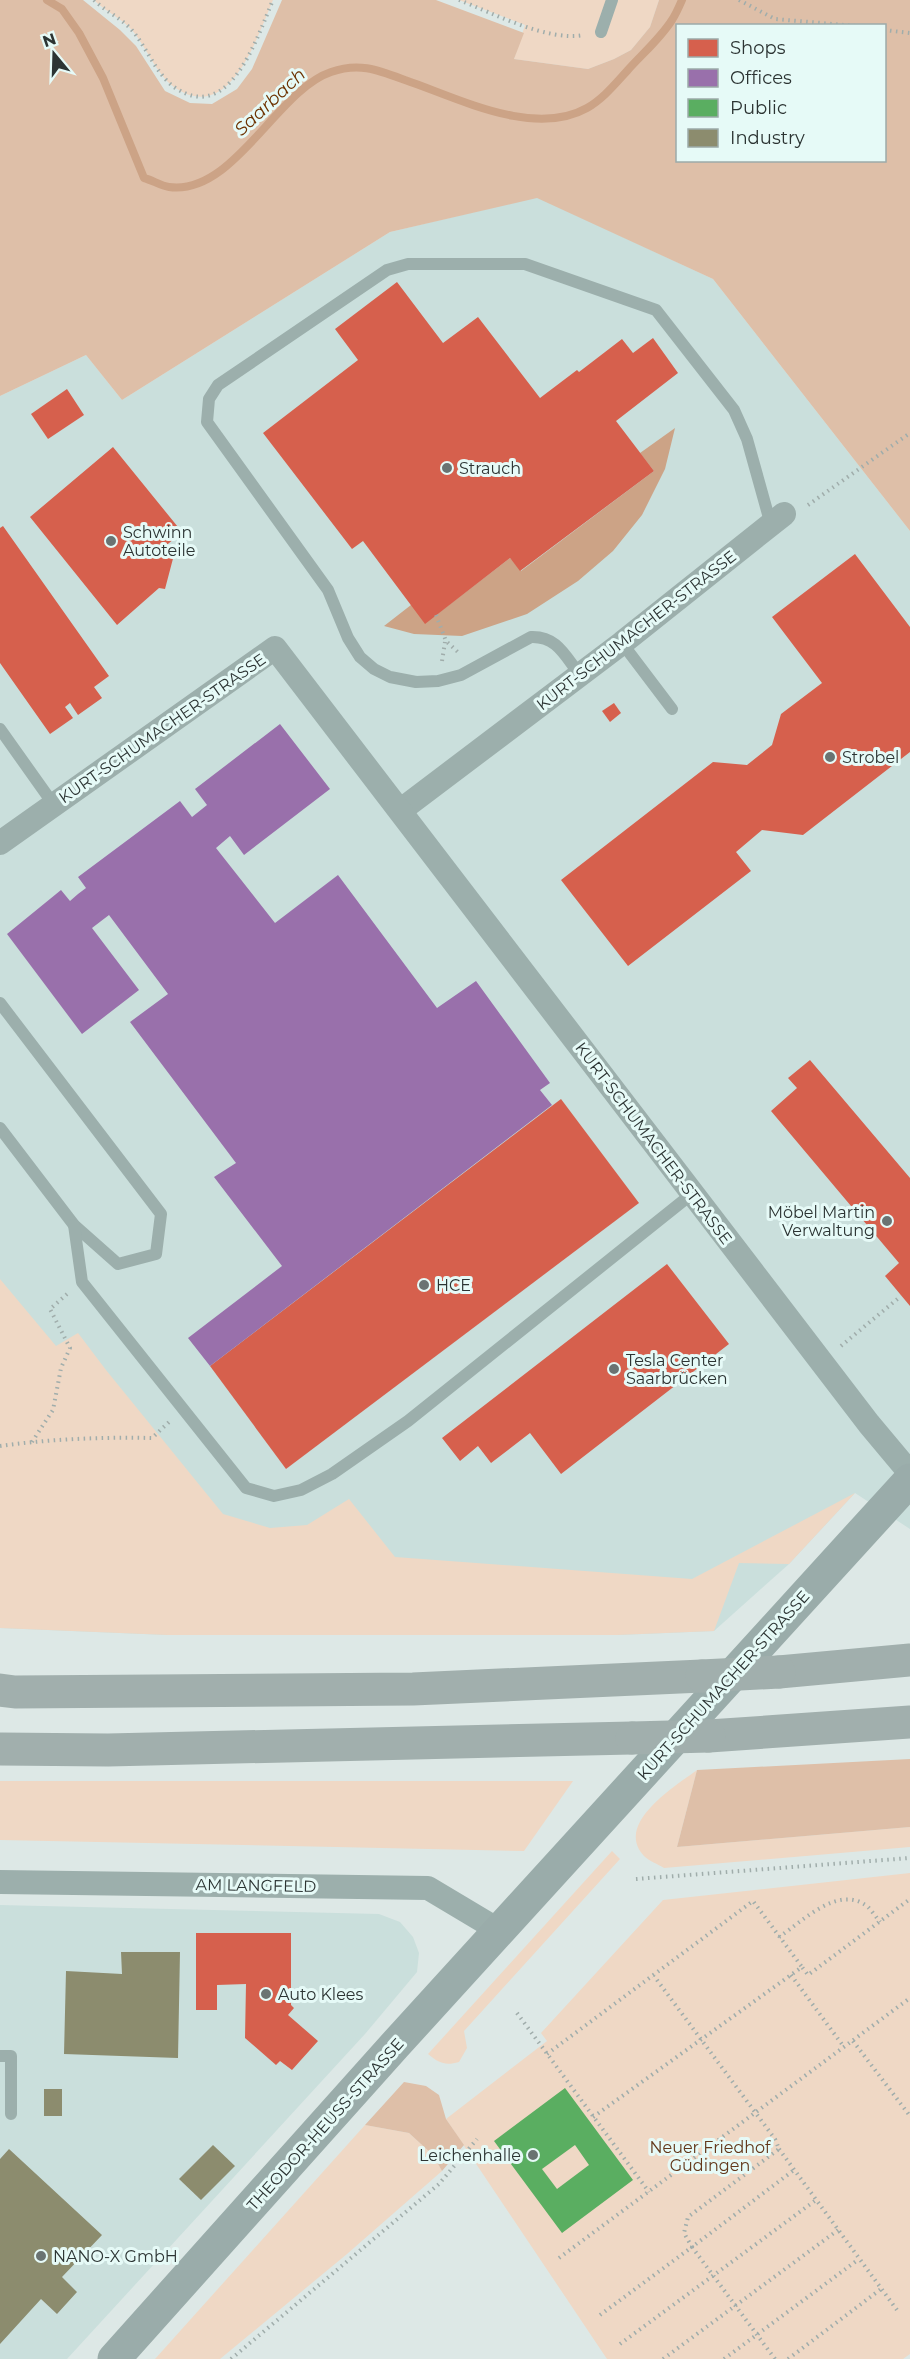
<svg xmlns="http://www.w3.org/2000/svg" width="910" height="2359" viewBox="0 0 910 2359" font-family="Montserrat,sans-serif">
<rect width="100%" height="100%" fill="#dde8e6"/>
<g fill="#cadfdc">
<polygon points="537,197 713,279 910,531 910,1529 855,1493 789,1564 714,1631 617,1635 168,1635 0,1628 0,396 86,355 122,400 390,232"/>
<polygon points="0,1905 379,1914 400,1922 413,1937 419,1953 417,1972 365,2034 67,2359 0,2359"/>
</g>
<g fill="#efd8c5">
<path d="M94 0H273C257 37 230 126 174 87 155 73 146 45 130 28 119 17 105 11 94 0Z"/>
<polygon points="459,0 659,0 650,27 631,50 614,59 588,69 514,59 525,25"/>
<polygon points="0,1279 56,1346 78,1333 106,1370 223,1514 270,1528 307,1525 349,1499 395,1557 692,1579 855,1493 789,1564 739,1563 714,1631 617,1635 168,1635 0,1628"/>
<path d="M697 1770 677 1847 910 1827V1847L664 1868C658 1864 649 1861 644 1856 614 1824 674 1787 697 1770Z"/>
<polygon points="0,1781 573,1781 524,1851 0,1840"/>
<path d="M612 1851 620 1859 464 2031 467 2048 459 2062C445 2066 439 2063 428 2054Z"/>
<polygon points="910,1873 910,2354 903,2359 607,2359 446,2119 547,2041 541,2033 663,1900"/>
<polygon points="365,2125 409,2133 433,2155 442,2171 347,2254 220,2359 155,2359"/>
</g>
<g fill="#debfa8" fill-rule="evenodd">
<path d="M0 0H83L120 30 136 46 165 91 190 103 212 104 237 89 252 69 282 0H436L524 33 514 59 588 69 614 59 631 50 650 27 659 0H910V531L713 279 537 198 390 232 122 400 86 355 0 396ZM678 26H884V160H678Z"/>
<polygon points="910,1759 910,1827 677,1847 697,1770"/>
<polygon points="404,2082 426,2086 439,2095 446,2119 464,2145 442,2171 433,2155 409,2133 365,2125"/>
</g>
<polygon fill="#cca386" points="675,428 665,469 642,515 613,551 578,581 527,614 462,636 414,634 384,626 411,605 436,615 510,558 521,571 654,471 640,453"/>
<g fill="#d6604d">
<polygon points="397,282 443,343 478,317 540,398 577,370 579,372 622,339 633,353 653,338 678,373 616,421 654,471 520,571 510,558 425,624 363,541 352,549 263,433 358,360 335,329"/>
<polygon points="67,389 84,415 48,439 31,414"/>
<polygon points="113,447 182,532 162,549 175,551 165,589 159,588 117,625 30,517"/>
<polygon points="3,526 109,676 94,687 102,698 78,715 70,703 65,707 73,718 50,734 0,663 0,528"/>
<polygon points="855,554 910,627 910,752 803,835 762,830 736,852 751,871 628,966 561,880 713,762 747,765 772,745 781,714 822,683 772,617"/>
<polygon points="614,703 621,713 610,722 602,711"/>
<polygon points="810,1060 910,1178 910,1306 885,1276 899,1263 771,1111 797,1088 788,1078"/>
<polygon points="561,1099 639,1203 286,1469 210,1366"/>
<polygon points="667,1264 729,1344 561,1474 530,1433 491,1463 478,1446 460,1461 442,1438"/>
<polygon points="196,1933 291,1933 291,2005 294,2008 288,2015 318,2041 292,2070 280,2061 276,2065 245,2038 246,1984 217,1985 217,2010 196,2010"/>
</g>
<polygon fill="#9970ab" points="280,724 330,789 244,855 230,836 216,848 275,923 338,875 437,1008 476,981 550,1083 540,1090 552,1105 210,1366 188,1338 282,1266 214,1177 236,1163 130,1022 168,994 109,915 92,928 139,990 82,1034 7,934 61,890 70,901 78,894 86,888 78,877 180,801 192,817 207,805 195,789"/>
<path fill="#5aae61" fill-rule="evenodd" d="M565 2088 633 2180 562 2233 494 2141ZM575 2145 589 2165 557 2189 542 2169Z"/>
<g fill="#8c8c6e">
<polygon points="121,1952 180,1952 178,2058 64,2054 66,1971 122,1974"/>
<rect x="44" y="2089" width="18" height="27"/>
<polygon points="213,2145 235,2166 201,2200 179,2179"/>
<polygon points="9,2149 102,2235 62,2277 77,2292 57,2314 41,2299 0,2344 0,2159"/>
</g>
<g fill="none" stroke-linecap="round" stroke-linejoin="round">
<path stroke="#cca386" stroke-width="8" d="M47 0 62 9 79 33 103 78 144 178C152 180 161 186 169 187 233 196 277 90 331 72 359 62 378 70 405 80 458 98 534 138 587 108 603 99 615 84 627 71 641 55 660 39 672 20 676 14 679 7 682 0"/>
<g stroke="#a0adab" stroke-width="4" stroke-dasharray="1.5 4.5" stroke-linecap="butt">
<path d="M94 0C105 11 119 17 130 28 146 45 155 73 174 87 230 126 257 37 273 0"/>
<path d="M459 0C493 13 548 42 584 35"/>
<polyline points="739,0 775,19 856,26"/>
<polyline points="884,30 910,33"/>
<polyline points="808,505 910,433"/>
<polyline points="436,615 446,641 460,654"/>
<polyline points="442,661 445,642"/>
<polyline points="841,1346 901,1296"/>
<polyline points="32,1442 53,1410 61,1368 70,1348 50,1309 67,1294"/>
<path d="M0 1446C50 1439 101 1437 152 1438L169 1422"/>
<polyline points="636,1879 910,1858"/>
<path d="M779 1937C802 1922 839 1883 868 1907 872 1911 876 1917 880 1922"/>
<polyline points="791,1975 844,2047"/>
<polyline points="517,2013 649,2192"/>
<polyline points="853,2041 910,2116"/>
<polyline points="547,2054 753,1901 802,1967"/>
<polyline points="593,2117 802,1967 808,1975 910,1899"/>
<polyline points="779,2149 897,2310"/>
<polyline points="559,2258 910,1998"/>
<polyline points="600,2315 692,2247 684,2233 688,2217 779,2149 775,2139 654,1976"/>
<polyline points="620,2344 816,2200"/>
<polyline points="231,2359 439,2184 477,2139"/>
<polyline points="663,2359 838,2230"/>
<polyline points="724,2359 859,2259"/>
<polyline points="775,2359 692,2247 794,2170"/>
<polyline points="788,2359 881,2289"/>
</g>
<g stroke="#9cafac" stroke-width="12">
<polyline points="601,32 612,0"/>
<polyline points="622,643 672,709"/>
<path d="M580 675C565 656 557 636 531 637L461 675 438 681 416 682 390 677 374 669 360 657 348 638 328 590 207 422 209 399 218 385 387 270 408 264H525L656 310 734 410 747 439 771 525"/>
<polyline points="0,729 54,805"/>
<polyline points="0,1003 161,1214 156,1254 118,1264 74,1225 0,1128"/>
<polyline points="74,1225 82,1282 246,1488 274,1496 301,1490 332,1474 408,1421 693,1193"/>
<polyline points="0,2056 11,2056 11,2114"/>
</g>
<g stroke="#9cafac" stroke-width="24">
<polyline points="401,810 622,643 784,514"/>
<polyline points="0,843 275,648 869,1424 910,1473"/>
<polyline points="0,1882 428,1888 500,1931"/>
</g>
<polyline stroke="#9aacaa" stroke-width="33" points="114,2359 395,2045 910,1480"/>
<g stroke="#a1afad" stroke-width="33">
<polyline points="779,1672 910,1660"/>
<polyline points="0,1690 15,1692 413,1689 702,1676"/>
<polyline points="709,1736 910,1722"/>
<polyline points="0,1749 108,1750 632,1738"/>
</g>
<g stroke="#a1afad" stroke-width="33">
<polyline points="702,1676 779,1672"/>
<polyline points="632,1738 709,1736"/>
</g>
</g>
<g fill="#6a7372" stroke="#e6faf7" stroke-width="2">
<circle cx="447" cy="468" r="6"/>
<circle cx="111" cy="541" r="6"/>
<circle cx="830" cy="757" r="6"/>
<circle cx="887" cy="1221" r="6"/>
<circle cx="424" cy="1285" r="6"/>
<circle cx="614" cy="1369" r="6"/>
<circle cx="266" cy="1994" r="6"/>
<circle cx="533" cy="2155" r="6"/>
<circle cx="41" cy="2256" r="6"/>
</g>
<g text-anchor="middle" stroke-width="6" stroke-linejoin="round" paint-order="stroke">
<g font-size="16" fill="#2c3433" stroke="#e6faf7" text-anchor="start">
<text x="459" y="474">Strauch</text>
<text x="123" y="538">Schwinn<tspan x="123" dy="18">Autoteile</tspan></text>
<text x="842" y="763">Strobel</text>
<text x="875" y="1218" text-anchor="end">Möbel Martin<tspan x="875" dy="18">Verwaltung</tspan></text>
<text x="436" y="1291">HCE</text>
<text x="626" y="1366">Tesla Center<tspan x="626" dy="18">Saarbrücken</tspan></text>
<text x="278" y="2000">Auto Klees</text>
<text x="521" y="2161" text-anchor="end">Leichenhalle</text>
<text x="53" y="2262">NANO-X GmbH</text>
</g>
<g font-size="16" fill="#2c3433" stroke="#e6faf7">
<text transform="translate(636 630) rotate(-38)" y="6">KURT-SCHUMACHER-STRASSE</text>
<text transform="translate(162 728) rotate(-35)" y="6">KURT-SCHUMACHER-STRASSE</text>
<text transform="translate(654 1143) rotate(53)" y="6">KURT-SCHUMACHER-STRASSE</text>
<text transform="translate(723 1685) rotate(-48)" y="6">KURT-SCHUMACHER-STRASSE</text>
<text transform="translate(256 1885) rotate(1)" y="6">AM LANGFELD</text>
<text transform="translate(325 2124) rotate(-48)" y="6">THEODOR-HEUSS-STRASSE</text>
</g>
<g font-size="16" fill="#623618" stroke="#e6faf7">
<text x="710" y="2153">Neuer Friedhof<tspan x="710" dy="18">Güdingen</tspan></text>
</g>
<g font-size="18" font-style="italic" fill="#6d3200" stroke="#e6faf7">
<text transform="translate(270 102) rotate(-43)" y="6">Saarbach</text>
</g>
</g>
<rect x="676" y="24" width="210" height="138" fill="#e6faf7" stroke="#9caba9" stroke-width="1.5"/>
<rect x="688" y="39" width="30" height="18" fill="#d6604d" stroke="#9caba9" stroke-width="1.5"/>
<text x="730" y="54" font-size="18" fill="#2c3433">Shops</text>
<rect x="688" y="69" width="30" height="18" fill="#9970ab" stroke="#9caba9" stroke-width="1.5"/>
<text x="730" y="84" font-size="18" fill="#2c3433">Offices</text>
<rect x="688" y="99" width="30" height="18" fill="#5aae61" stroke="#9caba9" stroke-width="1.5"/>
<text x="730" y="114" font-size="18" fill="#2c3433">Public</text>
<rect x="688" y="129" width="30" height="18" fill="#8c8c6e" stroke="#9caba9" stroke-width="1.5"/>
<text x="730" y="144" font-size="18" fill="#2c3433">Industry</text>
<g transform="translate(54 54) rotate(341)" stroke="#e6faf7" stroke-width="4.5" paint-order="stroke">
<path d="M0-4.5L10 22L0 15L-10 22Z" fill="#2c3433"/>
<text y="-9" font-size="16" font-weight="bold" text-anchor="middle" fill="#2c3433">N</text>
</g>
</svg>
